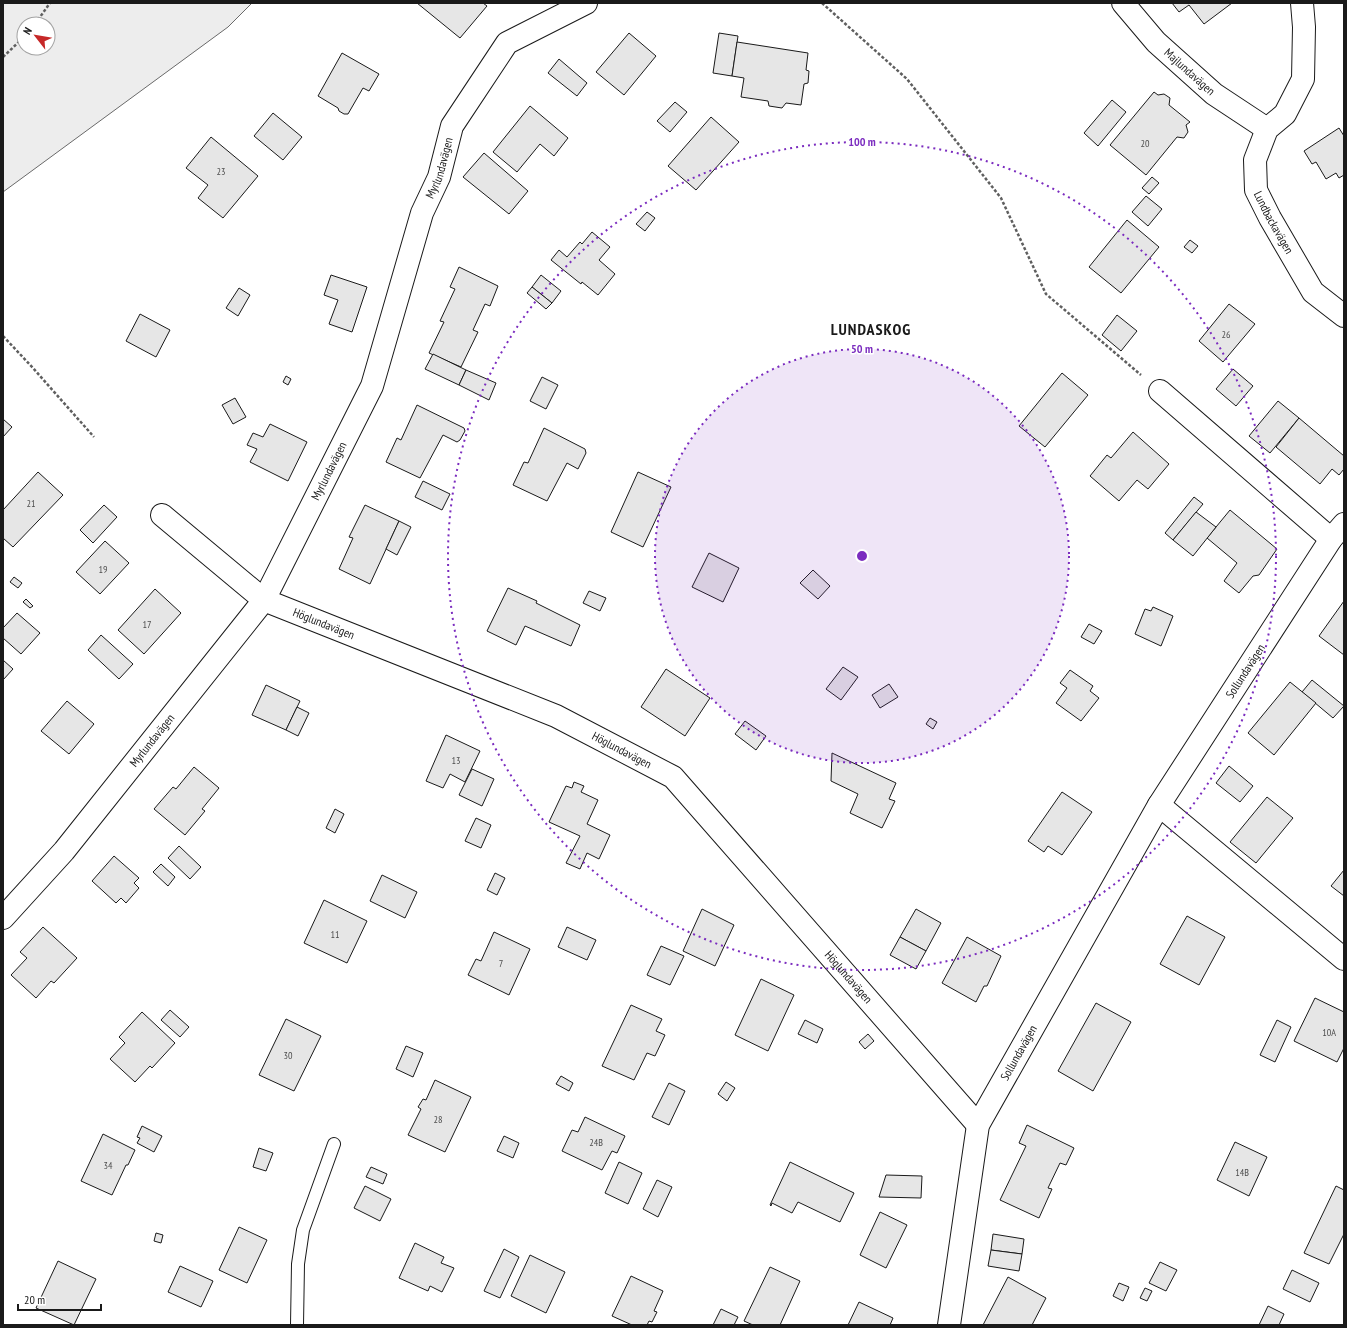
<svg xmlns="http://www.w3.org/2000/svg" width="1347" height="1328" viewBox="0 0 1347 1328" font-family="'PT Sans Narrow',sans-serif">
<rect width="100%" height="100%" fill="#fff"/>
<path fill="#ededed" stroke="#6a6a6a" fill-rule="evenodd" d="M3 3H252L228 27 3 192ZM24 24H48V48H24Z"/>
<g fill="#e6e6e6" stroke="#1a1a1a">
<polygon points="417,3 483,3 487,6 460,38"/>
<polygon points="1172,3 1232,3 1204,24 1189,5 1179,12"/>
<polygon points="629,33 656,56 624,95 596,72"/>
<polygon points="719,33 738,36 732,76 713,73"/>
<polygon points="737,42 808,53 806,70 809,71 808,83 804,84 801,105 786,103 782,108 769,106 768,101 741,97 744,78 732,76"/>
<polygon points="342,53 379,74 369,91 363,88 348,114 344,114 339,111 338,108 318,96"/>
<polygon points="559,59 587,83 577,96 548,73"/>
<polygon points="1154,92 1158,95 1164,94 1170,98 1169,105 1190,122 1186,125 1188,132 1184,138 1177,137 1146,175 1110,145"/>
<polygon points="1112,100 1126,112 1098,146 1084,133"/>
<polygon points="675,102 687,112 670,132 657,121"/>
<polygon points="530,106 568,138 554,156 540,144 517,172 493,152"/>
<polygon points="273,113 302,137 283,160 254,136"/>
<polygon points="711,117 739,142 696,190 668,166"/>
<polygon points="1339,128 1344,136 1344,175 1339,178 1336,173 1326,179 1316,162 1312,164 1304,151"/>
<polygon points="211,137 258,176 223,218 198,198 208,185 186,168"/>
<polygon points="484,153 528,191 509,214 463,177"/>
<polygon points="1152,177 1159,183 1149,194 1142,188"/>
<polygon points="1146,196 1162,209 1148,226 1132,212"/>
<polygon points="647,212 655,218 645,231 636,224"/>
<polygon points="1127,220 1159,247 1121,293 1089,267"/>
<polygon points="592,232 610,247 599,260 615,274 598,295 582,282 581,284 551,260 559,250 567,257 580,242 582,244"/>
<polygon points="1190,240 1198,246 1192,253 1184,247"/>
<polygon points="459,267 498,286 490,306 485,304 473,330 478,332 461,367 429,353 444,322 440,321 455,289 450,287"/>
<polygon points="331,275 367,287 352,332 329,324 338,300 324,295"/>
<polygon points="541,275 561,291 552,303 532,287"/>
<polygon points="532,287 552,303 546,309 527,293"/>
<polygon points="239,288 250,295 238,316 226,308"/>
<polygon points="1229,304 1255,324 1223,362 1199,341"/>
<polygon points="140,314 170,330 156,357 126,341"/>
<polygon points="1117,315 1137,331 1121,351 1102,335"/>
<polygon points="433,354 466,370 459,385 425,369"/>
<polygon points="1233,369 1253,386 1236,406 1216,389"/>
<polygon points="466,370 496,383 489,400 459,385"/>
<polygon points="1062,373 1088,395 1045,447 1019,426"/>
<polygon points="286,376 291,379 288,385 283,382"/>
<polygon points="542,377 558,385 546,409 530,401"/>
<polygon points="235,398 246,417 233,424 222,405"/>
<polygon points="1278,401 1299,418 1270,453 1249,436"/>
<polygon points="417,405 464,428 465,431 460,440 457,442 443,435 420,478 386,462 397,438 401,440"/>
<polygon points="1299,418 1344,456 1344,469 1339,475 1332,469 1320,484 1276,447"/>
<polygon points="3,419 12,427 3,437"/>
<polygon points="270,424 307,442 288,481 250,462 257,449 247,445 253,433 263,437"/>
<polygon points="544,428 585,449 586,453 578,469 567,463 547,501 513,485 524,462 528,463"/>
<polygon points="1133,432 1169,464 1148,489 1137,480 1119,501 1090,476 1107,455 1111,458"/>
<polygon points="38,472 63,495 13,547 3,538 3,510"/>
<polygon points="638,472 671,487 643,547 611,532"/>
<polygon points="423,481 450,494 442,510 415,497"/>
<polygon points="1194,497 1203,504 1173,540 1165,533"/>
<polygon points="104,505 117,517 93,543 80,530"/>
<polygon points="365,505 399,521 370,584 339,569 353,538 349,537"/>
<polygon points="1230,510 1277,549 1259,575 1253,576 1239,593 1224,581 1237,563 1207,538"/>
<polygon points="1196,512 1216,527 1193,556 1173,540"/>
<polygon points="399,521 411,527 397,555 386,549"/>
<polygon points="105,541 129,563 100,594 76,572"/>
<polygon points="709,553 739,568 723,602 692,587"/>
<polygon points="813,570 830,586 818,599 800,583"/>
<polygon points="14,577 22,583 18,588 10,582"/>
<polygon points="508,588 537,601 536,603 580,625 571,646 525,626 516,645 487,631"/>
<polygon points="155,589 181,613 144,654 118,630"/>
<polygon points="589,591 606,598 600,611 583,603"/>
<polygon points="26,599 33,606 30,608 23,602"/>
<polygon points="1344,601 1344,655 1319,636"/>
<polygon points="1153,607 1173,616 1161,646 1135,634 1145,609 1151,611"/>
<polygon points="17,613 40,633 21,654 3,638 3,628"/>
<polygon points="1089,624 1102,631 1094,644 1081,637"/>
<polygon points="101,635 133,664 119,679 88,650"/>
<polygon points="3,660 13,669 3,680"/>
<polygon points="843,667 858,677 841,700 826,689"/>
<polygon points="666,669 710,698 685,736 641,707"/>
<polygon points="1070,670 1093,686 1090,691 1099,698 1081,721 1056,703 1067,688 1060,683"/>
<polygon points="1312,680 1344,706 1333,718 1302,692"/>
<polygon points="1290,682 1316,703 1274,755 1248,733"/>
<polygon points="889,684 898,697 880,708 872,695"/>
<polygon points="266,685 300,701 286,730 252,715"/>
<polygon points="67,701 94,724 69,754 41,731"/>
<polygon points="297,707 309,713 298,736 286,730"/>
<polygon points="930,718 937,722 933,729 926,724"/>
<polygon points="745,721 766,736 756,750 735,734"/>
<polygon points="446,735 480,751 465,782 450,774 443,788 426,781"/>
<polygon points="832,753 896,783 889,799 895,801 882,828 850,813 858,794 831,781"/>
<polygon points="1229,766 1253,786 1240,802 1216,783"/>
<polygon points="194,767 219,788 202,809 205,811 185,835 154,809 173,787 176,789"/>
<polygon points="472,769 494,779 482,806 459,795"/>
<polygon points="574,782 584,786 581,792 598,800 587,824 610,835 599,859 587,853 580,869 566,863 580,836 549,822 566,786 572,788"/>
<polygon points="1062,792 1092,812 1062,855 1048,846 1044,852 1028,841"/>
<polygon points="1267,797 1293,818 1256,863 1230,842"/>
<polygon points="335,809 344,814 335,833 326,828"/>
<polygon points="476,818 491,825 481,848 465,841"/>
<polygon points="179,846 201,867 190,879 168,858"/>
<polygon points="114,856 139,878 134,883 139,888 126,903 121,898 116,903 92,881"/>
<polygon points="161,864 175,877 168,886 153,872"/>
<polygon points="1344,870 1344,896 1331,886"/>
<polygon points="495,873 505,878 497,895 487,890"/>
<polygon points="382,875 417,892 405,918 370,901"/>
<polygon points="324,900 367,921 347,963 304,943"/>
<polygon points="702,909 734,925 715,966 683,951"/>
<polygon points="916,909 941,923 926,951 900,937"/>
<polygon points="1187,916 1225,937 1199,985 1160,964"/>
<polygon points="43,927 77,958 54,983 51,981 36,998 11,975 27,958 20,952"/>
<polygon points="567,927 596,940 587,960 558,947"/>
<polygon points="494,932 530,949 509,995 468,975 476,959 481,961"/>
<polygon points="900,937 926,951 916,969 890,955"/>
<polygon points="967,937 1001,956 987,986 984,986 976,1002 942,983"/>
<polygon points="661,946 684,956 670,985 647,975"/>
<polygon points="761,979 794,995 768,1051 735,1035"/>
<polygon points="1315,998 1344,1012 1344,1048 1337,1062 1294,1041"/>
<polygon points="1096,1003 1131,1022 1093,1091 1058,1071"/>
<polygon points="631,1005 662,1019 656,1031 665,1035 655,1056 647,1053 634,1080 602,1066"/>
<polygon points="170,1010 189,1027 180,1037 161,1020"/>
<polygon points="142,1012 175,1043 152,1068 150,1066 135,1082 110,1059 125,1043 119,1037"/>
<polygon points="286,1019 321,1036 294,1091 259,1075"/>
<polygon points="805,1020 823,1029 817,1043 798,1034"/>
<polygon points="1277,1020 1291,1027 1275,1062 1260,1055"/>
<polygon points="868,1034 874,1041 865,1049 859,1042"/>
<polygon points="406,1046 423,1053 413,1077 396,1069"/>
<polygon points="561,1076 573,1083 569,1091 556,1084"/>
<polygon points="435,1080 471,1097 445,1152 408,1135 421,1109 418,1107 423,1099 426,1100"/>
<polygon points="726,1082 735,1088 727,1101 718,1094"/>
<polygon points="669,1083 685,1091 669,1125 652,1117"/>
<polygon points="585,1117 625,1136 617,1153 612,1151 602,1170 562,1151 572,1130 578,1132"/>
<polygon points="1027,1125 1074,1148 1066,1165 1060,1163 1048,1188 1052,1189 1039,1218 1000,1200 1026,1146 1019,1143"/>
<polygon points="142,1126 162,1136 154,1152 137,1143 140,1138 137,1137"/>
<polygon points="103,1134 135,1150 128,1165 126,1165 112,1195 81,1181"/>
<polygon points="504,1136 519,1143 513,1158 497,1151"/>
<polygon points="1235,1142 1267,1157 1249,1196 1217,1180"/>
<polygon points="259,1148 273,1153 266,1171 253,1167"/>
<polygon points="619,1162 642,1173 628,1204 605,1193"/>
<polygon points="790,1162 854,1193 840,1222 798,1202 792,1213 772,1203 771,1206 770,1205"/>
<polygon points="371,1167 387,1174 383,1184 366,1177"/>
<polygon points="886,1175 922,1176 921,1198 879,1197"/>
<polygon points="657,1180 672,1187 658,1217 643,1209"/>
<polygon points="365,1186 391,1199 380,1221 354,1208"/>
<polygon points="1336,1186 1344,1190 1344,1234 1329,1264 1304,1253"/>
<polygon points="880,1212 907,1225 886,1268 860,1255"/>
<polygon points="239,1227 267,1240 247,1283 219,1270"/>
<polygon points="156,1233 163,1235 161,1243 154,1241"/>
<polygon points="993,1234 1024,1239 1022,1254 991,1250"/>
<polygon points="415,1243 444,1257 441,1263 454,1268 442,1292 430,1286 428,1291 399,1278"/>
<polygon points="504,1249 519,1257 500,1298 484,1291"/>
<polygon points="991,1250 1022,1254 1019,1271 988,1266"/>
<polygon points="530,1255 565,1272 546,1313 511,1296"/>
<polygon points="58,1261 96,1279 74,1325 36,1308"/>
<polygon points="1160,1262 1177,1270 1166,1291 1149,1283"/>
<polygon points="180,1266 213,1281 201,1307 168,1292"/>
<polygon points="770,1267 800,1281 780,1325 753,1325 744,1321"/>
<polygon points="1292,1270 1319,1283 1310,1302 1283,1289"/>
<polygon points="631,1276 663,1291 654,1311 657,1312 652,1322 649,1321 647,1325 632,1325 612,1316"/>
<polygon points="1008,1277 1046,1298 1032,1325 983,1325"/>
<polygon points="1119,1283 1129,1287 1123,1301 1113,1296"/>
<polygon points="1145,1288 1152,1291 1147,1301 1140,1298"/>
<polygon points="859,1302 893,1318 890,1325 848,1325"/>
<polygon points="1268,1306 1284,1314 1279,1325 1259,1325"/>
<polygon points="721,1309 738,1317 734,1325 713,1325"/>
</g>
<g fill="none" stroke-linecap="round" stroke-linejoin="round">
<defs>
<polyline id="lane" points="297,1325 298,1264 303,1230 334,1144"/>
<g id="street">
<path id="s1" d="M1123 3 1156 42 1214 94 1267 129"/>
<path id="s2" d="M1302 3 1304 27 1303 79 1285 114 1267 129 1255 160 1256 190 1270 218 1313 292 1344 316"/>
<polyline points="1160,391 1331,539"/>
<path id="s3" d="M162 515 264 600 556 716 673 777 978 1125"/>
<polyline points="1159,805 1344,959"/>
<path id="s4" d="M3 918 64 851 264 600 372 386 422 213 439 177 452 126 507 43 586 3"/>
<path id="s5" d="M949 1325 978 1125 1159 805 1331 539 1344 524"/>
</g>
</defs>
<use href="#lane" stroke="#1a1a1a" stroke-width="14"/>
<use href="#street" stroke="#1a1a1a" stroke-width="24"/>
<g stroke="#5f5f5f" stroke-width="2.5" stroke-dasharray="3 2" stroke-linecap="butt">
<polyline points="822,3 907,79 1001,198 1046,294 1141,375"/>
<polyline points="35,24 50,3"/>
<polyline points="3,57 24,37"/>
<polyline points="3,336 33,368 94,437"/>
</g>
<use href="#lane" stroke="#fff" stroke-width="12"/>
<use href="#street" stroke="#fff" stroke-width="22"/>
</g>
<circle cx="862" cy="556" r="207" fill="#7b2cbf" fill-opacity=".12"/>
<g fill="none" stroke="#7b2cbf" stroke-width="2" stroke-dasharray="2 4">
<circle cx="862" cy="556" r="207"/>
<circle cx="862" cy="556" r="414"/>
</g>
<g text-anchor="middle" stroke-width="3" stroke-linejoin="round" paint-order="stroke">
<g font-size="10" fill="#4d4d4d">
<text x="1145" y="147">20</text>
<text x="221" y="175">23</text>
<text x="1226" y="338">26</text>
<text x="31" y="507">21</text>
<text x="103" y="573">19</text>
<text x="147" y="628">17</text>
<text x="456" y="764">13</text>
<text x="335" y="938">11</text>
<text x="501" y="967">7</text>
<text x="1329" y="1036">10A</text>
<text x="288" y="1059">30</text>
<text x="438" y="1123">28</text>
<text x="596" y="1146">24B</text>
<text x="108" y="1169">34</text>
<text x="1242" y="1176">14B</text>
</g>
<g font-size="12" fill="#1a1a1a" stroke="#fff">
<text dy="4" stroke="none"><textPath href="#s1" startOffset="96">Majlundavägen</textPath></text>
<text dy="4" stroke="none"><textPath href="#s4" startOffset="880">Myrlundavägen</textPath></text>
<text dy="4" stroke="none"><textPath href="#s2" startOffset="239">Lundbackavägen</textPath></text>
<text dy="4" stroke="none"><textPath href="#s4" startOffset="556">Myrlundavägen</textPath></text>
<text dy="4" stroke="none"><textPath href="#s3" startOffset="197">Höglundavägen</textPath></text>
<text dy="4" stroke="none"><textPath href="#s5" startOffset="729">Sollundavägen</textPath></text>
<text dy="4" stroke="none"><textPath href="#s4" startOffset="232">Myrlundavägen</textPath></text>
<text dy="4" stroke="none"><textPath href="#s3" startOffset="521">Höglundavägen</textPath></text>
<text dy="4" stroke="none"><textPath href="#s3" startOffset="845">Höglundavägen</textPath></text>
<text dy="4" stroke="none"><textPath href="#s5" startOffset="285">Sollundavägen</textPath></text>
</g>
<g font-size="16" font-weight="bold" letter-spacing="1" fill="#1a1a1a" stroke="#fff">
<text x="871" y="335">LUNDASKOG</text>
</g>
</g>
<circle cx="862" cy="556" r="6" fill="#7b2cbf" stroke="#fff" stroke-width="2"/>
<g font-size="12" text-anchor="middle" font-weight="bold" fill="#7b2cbf" stroke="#fff" stroke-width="3" stroke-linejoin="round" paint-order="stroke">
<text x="862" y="146">100 m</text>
<text x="862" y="353">50 m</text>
</g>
<rect width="1347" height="1328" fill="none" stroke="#1a1a1a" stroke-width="8"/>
<g transform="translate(36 36) rotate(301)"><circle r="19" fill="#ffffff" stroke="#a3a3a3"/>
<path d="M0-3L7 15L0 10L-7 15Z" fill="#c62828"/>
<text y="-6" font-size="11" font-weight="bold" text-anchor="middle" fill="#1a1a1a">N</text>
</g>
<path d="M18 1304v6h83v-6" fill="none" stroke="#1a1a1a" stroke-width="2"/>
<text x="24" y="1304" font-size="12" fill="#1a1a1a" stroke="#ffffff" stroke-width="3" paint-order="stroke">20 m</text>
</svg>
